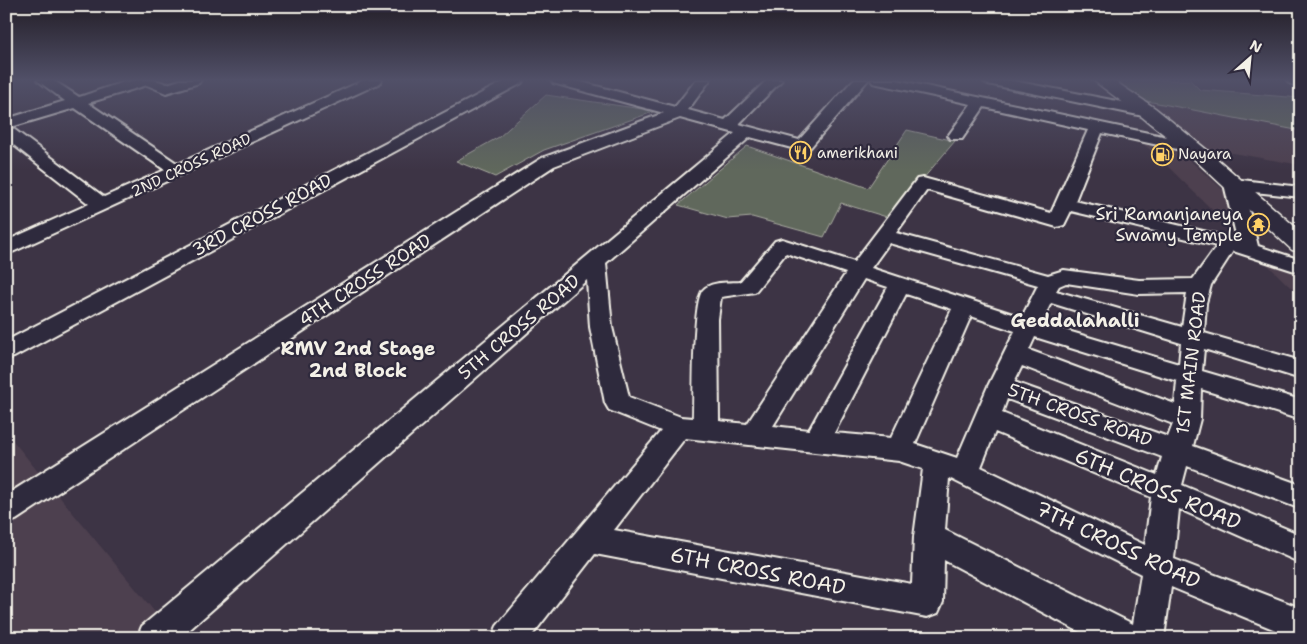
<svg xmlns="http://www.w3.org/2000/svg" width="1307" height="644" viewBox="0 0 1307 644" font-family="'Shantell Sans',sans-serif">
<rect width="100%" height="100%" fill="#3d3445"/>
<filter id="ink" filterUnits="userSpaceOnUse"><feTurbulence type="fractalNoise" baseFrequency=".02" numOctaves="2"/><feDisplacementMap in="SourceGraphic" scale="10" xChannelSelector="R" yChannelSelector="G"/><feConvolveMatrix kernelMatrix="1 2 1 2 8 2 1 2 1" color-interpolation-filters="sRGB"/></filter>
<g filter="url(#ink)">
<g fill="#4e404f">
<polygon points="1142,100 1299,131 1301,165 1204,148"/>
<polygon points="1138,139 1175,147 1229,195 1238,235 1156,155"/>
<polygon points="1262,259 1301,272 1301,293 1288,285"/>
<polygon points="6,432 43,478 6,501"/>
<polygon points="53,489 164,623 146,638 6,638 6,518"/>
</g>
<g fill="#61685b" stroke="#aaaca2">
<polygon points="1116,80 1190,80 1200,90 1301,98 1301,131 1142,100"/>
<polygon points="546,95 656,111 544,150 495,177 456,161 499,137"/>
<polygon points="907,130 955,141 890,218 841,203 824,237 752,217 728,219 678,205 747,146 868,188"/>
</g>
<g fill="none" stroke-linecap="round" stroke-linejoin="round">
<defs>
<g id="street">
<path d="M37 80H53L79 97C105 89 140 71 167 84L180 80H201L199 83 166 93 147 85 88 103 178 164 364 80H382L380 83 6 255V241L89 204 6 139V119L65 101ZM75 108 165 170 104 197 11 127Z"/>
<polygon points="507,80 524,80 522,83 14,357 6,359 6,341"/>
<path d="M551 80H574L675 107 696 80H710L688 110 725 120 767 80H782L739 124 799 140 853 80H868L809 149 803 151 750 137 606 263 612 327 629 397 681 417 693 418C694 397 692 302 703 290 711 281 729 283 740 282L775 241 782 239 854 262 917 179 923 178 1051 213 1088 130 984 107 962 139H950L948 136 971 104 878 84 873 83 871 80H897L1191 142 1197 144 1199 147 1197 150 1191 152 1102 133 1075 201 1237 239 1224 184 1227 180 1233 179 1301 187V197L1244 191 1258 246 1301 260V273L1233 251 1211 285 1206 303 1204 333 1301 361V379L1204 349 1202 371 1301 400V420L1201 389 1200 419 1193 446 1301 485V509L1187 466 1182 485 1301 535V563L1179 509 1174 559 1301 608V638H1295L1171 587 1164 638H1091L944 560 943 602 938 613 927 617 595 554 530 638H492L497 626 661 431 609 410 605 403 590 327 587 280 180 638H137L142 626 735 133 680 118 554 166 16 520 6 524V495L542 158 664 113 553 83ZM927 190 1057 227 1064 225 1071 211 1217 246 1193 279 1139 280 1064 270 1048 275 896 233ZM889 243 1038 285 1022 317 871 268ZM786 253 846 273 747 424 719 421 718 319 721 297 755 292ZM864 279 888 287 809 430 773 426ZM1066 283 1139 294 1187 293 1182 327 1056 291 1059 286ZM906 294 952 309 891 438 834 433ZM1051 303 1181 343 1179 364 1041 323ZM971 316 1015 331 988 386 957 458 915 444ZM1035 337 1177 381 1175 404 1029 350ZM1022 366 1173 424 1168 437 1014 382ZM1007 399 1162 457 1157 475 1002 413ZM995 432 1151 497 1145 545 981 467ZM685 438 899 461 923 469 914 537 912 584 614 530ZM949 478 1141 574 1133 624 945 530Z"/>
<polygon points="981,80 1009,80 1148,107 1153,109 1156,112 1153,115 1148,117 988,84"/>
<polygon points="1287,80 1301,80 1301,88 1289,83"/>
</g>
<polygon id="secondary" points="1093,80 1113,80 1155,108 1207,150 1301,232 1301,252 1292,250 1193,158 1141,116"/>
</defs>
<use href="#street" stroke="#f4f1e8" stroke-width="4"/>
<use href="#secondary" stroke="#f4f1e8" stroke-width="3"/>
<use href="#street" fill="#2f2a3d" fill-rule="evenodd"/>
<use href="#secondary" fill="#2f2a3d" fill-rule="evenodd"/>
</g>
</g>
<linearGradient id="sky" x2="0" y2="1"><stop stop-color="#221d26"/><stop offset="0.47" stop-color="#515068"/><stop offset="1" stop-color="#515068" stop-opacity="0"/></linearGradient>
<rect width="1307" height="170" fill="url(#sky)"/>
<defs>
<symbol id="restaurant-ring" viewBox="-11 -11 22 22"><circle r="9.5" fill="#2f2a3d" stroke="#ffd166" stroke-width="1.5"/><path d="M-5-6h1v4h1v-4h1v4h1v-4h1v5L-1.5 .5V6h-2V.5L-5-1ZM5-6V6H3V1.5H1.5Q1.5-4 5-6Z" fill="#ffd166"/></symbol>
<symbol id="fuel-ring" viewBox="-11 -11 22 22"><circle r="9.5" fill="#2f2a3d" stroke="#ffd166" stroke-width="1.5"/><path d="M-5.5-6h7V0h2V4h1.3V-2.5L3-4.5l.8-.8L6-3V5H2.5V1h-1V6h-7ZM-4.2-4.7v3.2H.2V-4.7Z" fill="#ffd166"/></symbol>
<symbol id="temple-ring" viewBox="-11 -11 22 22"><circle r="9.5" fill="#2f2a3d" stroke="#ffd166" stroke-width="1.5"/><path d="M0-6L5-2H3V0L6.5 2.5H4V6H1.5V3h-3V6H-4V2.5H-6.5L-3 0V-2H-5Z" fill="#ffd166"/></symbol>
</defs>
<g fill-rule="evenodd">
<use href="#restaurant-ring" x="788" y="140" width="25" height="25"/>
<use href="#fuel-ring" x="1150" y="142" width="25" height="25"/>
<use href="#temple-ring" x="1246" y="212" width="25" height="25"/>
</g>
<g text-anchor="middle" stroke-width="4.5" stroke-linejoin="round" paint-order="stroke">
<g font-size="15" fill="#f4f1e8" stroke="#2f2a3d" text-anchor="start">
<text x="817" y="158">amerikhani</text>
<text x="1178" y="159">Nayara</text>
</g>
<g font-size="15" fill="#f4f1e8" stroke="#2f2a3d">
<text transform="translate(191 165) rotate(-25)" y="5">2ND CROSS ROAD</text>
</g>
<g font-size="18" fill="#f4f1e8" stroke="#2f2a3d" text-anchor="end">
<text x="1243" y="220">Sri Ramanjaneya<tspan x="1243" dy="21">Swamy Temple</tspan></text>
</g>
<g font-size="18" fill="#f4f1e8" stroke="#2f2a3d">
<text transform="translate(262 215) rotate(-28)" y="6">3RD CROSS ROAD</text>
<text transform="translate(365 280) rotate(-33)" y="6">4TH CROSS ROAD</text>
<text transform="translate(519 327) rotate(-40)" y="6">5TH CROSS ROAD</text>
<text transform="translate(1191 363) rotate(-83)" y="6">1ST MAIN ROAD</text>
<text transform="translate(1080 415) rotate(20)" y="6">5TH CROSS ROAD</text>
</g>
<g font-size="19" font-weight="bold" fill="#f4f1e8" stroke="#2f2a3d">
<text x="1075" y="327">Geddalahalli</text>
<text x="358" y="355">RMV 2nd Stage<tspan x="358" dy="22">2nd Block</tspan></text>
</g>
<g font-size="21" fill="#f4f1e8" stroke="#2f2a3d">
<text transform="translate(1158 489) rotate(23)" y="7">6TH CROSS ROAD</text>
<text transform="translate(1118 545) rotate(25)" y="7">7TH CROSS ROAD</text>
<text transform="translate(758 571) rotate(11)" y="7">6TH CROSS ROAD</text>
</g>
</g>
<rect width="1307" height="644" fill="none" stroke="#2f2a3d" stroke-width="25"/>
<rect x="12" y="12" width="1282" height="619" fill="none" stroke="#f4f1e8" stroke-width="2" filter="url(#ink)"/>
<g transform="translate(1250 58) rotate(27)" stroke="#2f2a3d" stroke-width="4" paint-order="stroke">
<path d="M0-4L9 19L0 12L-9 19Z" fill="#f4f1e8"/>
<text y="-8" font-size="14" font-weight="bold" text-anchor="middle" fill="#f4f1e8">N</text>
</g>
</svg>
